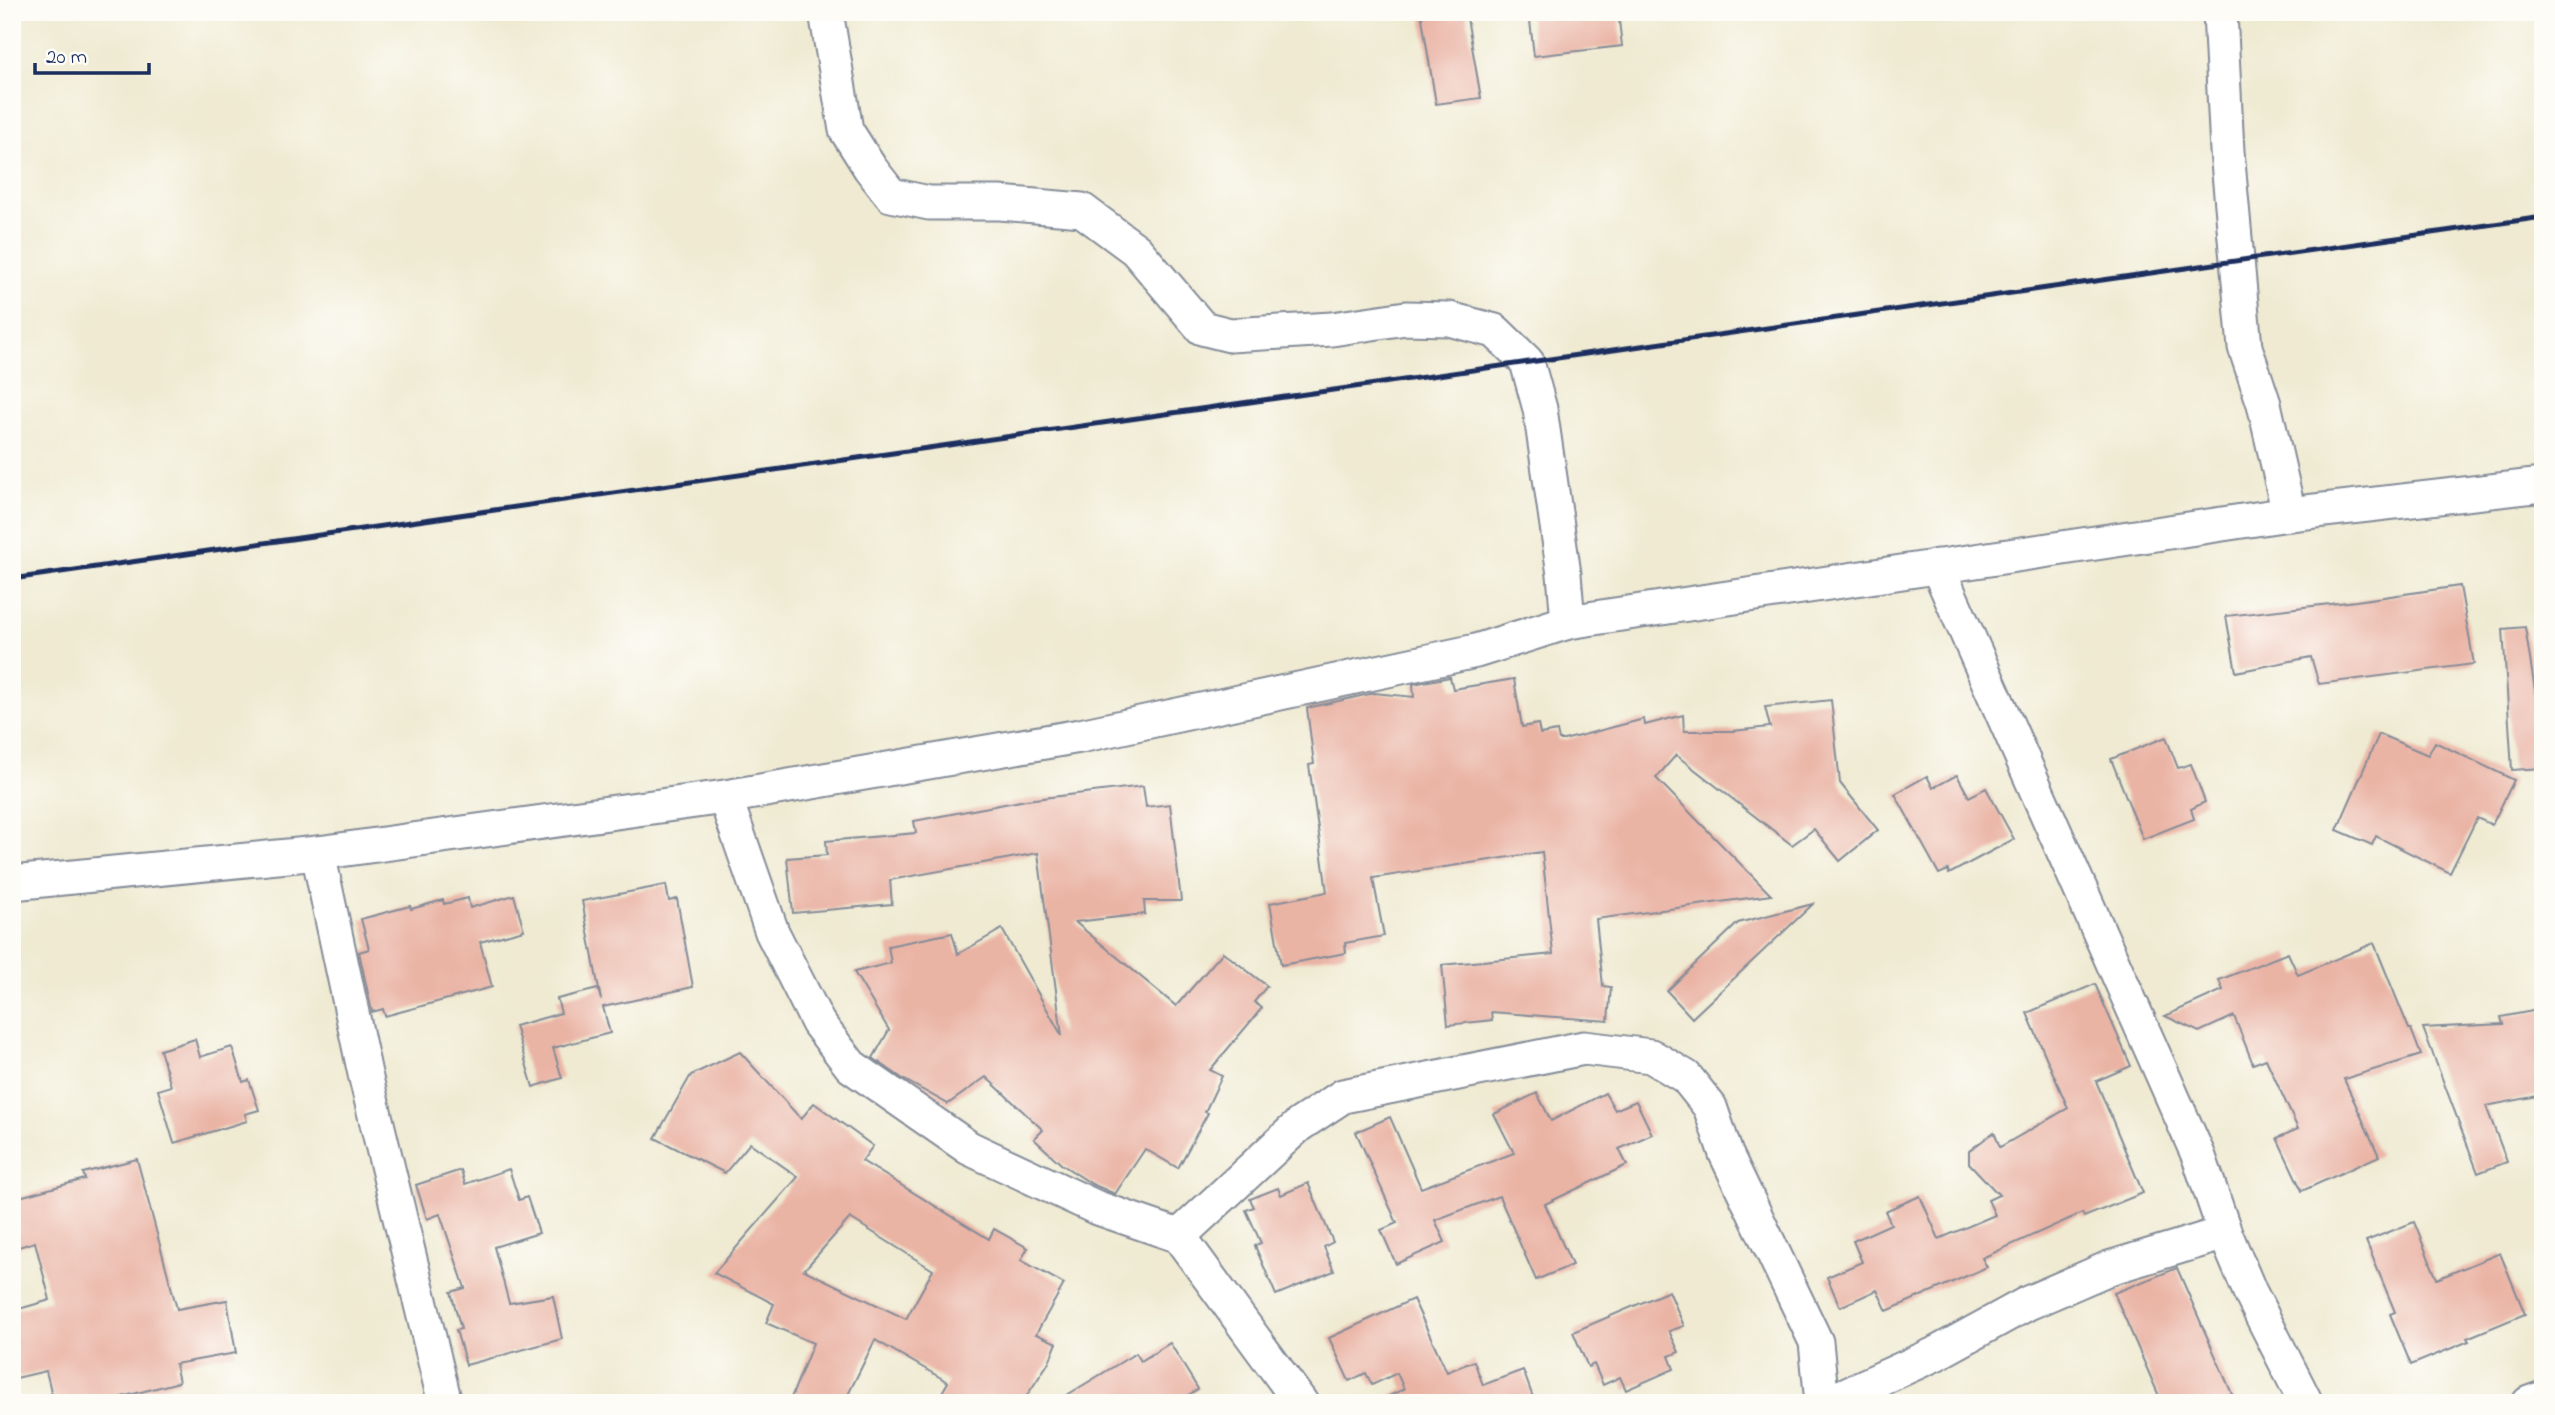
<svg xmlns="http://www.w3.org/2000/svg" width="2555" height="1415" viewBox="0 0 2555 1415" font-family="'Indie Flower',sans-serif">
<rect width="100%" height="100%" fill="#fdfcf7"/>
<filter id="ink" filterUnits="userSpaceOnUse"><feTurbulence type="fractalNoise" baseFrequency=".0143" numOctaves="2"/><feDisplacementMap in="SourceGraphic" scale="14" xChannelSelector="R" yChannelSelector="G"/><feConvolveMatrix kernelMatrix="1 2 1 2 8 2 1 2 1" color-interpolation-filters="sRGB"/></filter>
<filter id="wash" filterUnits="userSpaceOnUse"><feTurbulence type="fractalNoise" baseFrequency=".00686" numOctaves="4" result="noise"/><feDisplacementMap in="SourceGraphic" scale="28" xChannelSelector="R" yChannelSelector="G"/><feGaussianBlur stdDeviation="1.57" result="paint"/><feColorMatrix in="noise" values="0 0 0 0 0 0 0 0 0 0 0 0 0 0 0 0 0 1.4 0 .05"/><feComposite in="paint" operator="in"/></filter>
<g filter="url(#wash)">
<rect width="100%" height="100%" fill="#efead1"/>
<g id="blocks">
<g fill="#eab4a5" fill-rule="evenodd">
<polygon points="1421,12 1466,12 1481,98 1436,104"/>
<polygon points="1529,12 1618,12 1622,46 1534,56"/>
<polygon points="2460,586 2474,664 2319,684 2311,657 2236,672 2226,616 2356,601"/>
<polygon points="2525,627 2538,710 2543,710 2543,768 2512,770 2503,629"/>
<polygon points="1450,677 1453,689 1514,679 1522,727 1538,724 1540,734 1557,731 1559,740 1564,740 1644,719 1645,725 1683,715 1684,731 1733,731 1770,727 1765,707 1831,700 1840,783 1878,830 1840,861 1814,829 1792,845 1676,755 1656,778 1771,895 1596,919 1603,986 1611,987 1608,1021 1491,1012 1492,1020 1448,1025 1442,965 1553,954 1542,852 1373,878 1384,936 1345,943 1346,953 1281,965 1270,903 1327,892 1309,765 1314,764 1307,708 1374,693 1414,697 1413,684"/>
<polygon points="2379,734 2428,755 2435,742 2514,780 2492,825 2477,818 2450,873 2376,836 2372,845 2337,830"/>
<polygon points="2166,737 2178,768 2191,764 2205,802 2191,809 2194,819 2143,839 2111,759"/>
<polygon points="1957,775 1969,797 1986,788 2014,839 1949,874 1948,870 1939,874 1895,794 1927,776 1933,788"/>
<polygon points="1143,786 1146,807 1170,804 1181,901 1144,901 1145,914 1075,922 1176,1006 1223,952 1267,986 1254,1002 1262,1008 1210,1070 1222,1076 1205,1112 1208,1113 1178,1168 1145,1149 1115,1194 1092,1184 1061,1164 1034,1139 1043,1130 986,1077 948,1104 903,1079 873,1058 889,1030 854,972 891,963 888,946 952,933 958,954 1002,929 1062,1036 1038,853 890,880 892,904 793,913 787,858 827,855 826,841 916,833 914,821 1026,800"/>
<polygon points="666,885 669,901 677,899 693,987 603,1007 610,1033 553,1048 562,1078 533,1087 515,1026 561,1013 557,999 598,989 601,1000 582,901"/>
<polygon points="514,895 524,930 480,942 492,987 385,1016 383,1009 372,1012 359,952 369,949 361,919 410,906 411,909 443,900 444,904 468,898 470,908"/>
<polygon points="1813,904 1692,1018 1667,991 1738,923"/>
<polygon points="2374,943 2409,1029 2411,1029 2421,1055 2344,1079 2379,1156 2302,1191 2277,1138 2298,1129 2266,1059 2253,1064 2234,1016 2199,1032 2165,1016 2223,990 2219,980 2288,953 2298,975"/>
<polygon points="2095,984 2131,1066 2096,1081 2143,1193 2084,1217 2082,1213 1982,1258 1987,1267 1887,1311 1877,1290 1840,1307 1827,1277 1862,1262 1853,1241 1891,1224 1885,1211 1920,1196 1939,1239 1995,1215 1988,1200 1999,1195 1969,1163 1969,1151 1994,1132 2000,1147 2068,1108 2027,1013"/>
<polygon points="2543,1009 2543,1095 2486,1106 2507,1162 2478,1173 2423,1028 2503,1024 2501,1017"/>
<polygon points="195,1039 200,1057 232,1047 243,1082 249,1080 259,1110 245,1114 247,1121 174,1143 158,1090 171,1086 160,1050"/>
<path d="M740 1052 801 1119 814 1103 873 1146 862 1161 989 1239 994 1229 1028 1248 1021 1260 1064 1284 1036 1334 1057 1343 1049 1362 1022 1403H936L948 1382 875 1340 844 1403H789L813 1343 766 1323 774 1304 714 1273 798 1177 750 1143 725 1173 655 1138 691 1075ZM850 1218 933 1270 906 1319 804 1270Z"/>
<polygon points="1537,1093 1551,1121 1605,1093 1615,1110 1636,1101 1652,1134 1619,1149 1627,1165 1545,1204 1572,1265 1536,1280 1499,1196 1435,1220 1445,1242 1396,1264 1381,1230 1397,1223 1356,1132 1390,1117 1421,1188 1514,1153 1494,1114"/>
<polygon points="137,1159 177,1309 227,1300 236,1353 175,1364 179,1382 99,1403 54,1403 46,1371 12,1379 12,1311 50,1300 35,1242 12,1249 12,1199 85,1179 83,1173"/>
<polygon points="509,1169 519,1200 527,1197 539,1233 494,1247 509,1303 553,1296 562,1339 466,1365 456,1330 461,1329 451,1292 465,1288 440,1214 427,1219 416,1185 461,1170 465,1184"/>
<polygon points="1308,1183 1333,1242 1324,1247 1334,1271 1276,1295 1255,1246 1261,1243 1246,1210 1254,1207 1250,1199 1278,1188 1281,1195"/>
<polygon points="2414,1222 2437,1279 2500,1253 2525,1314 2467,1338 2469,1341 2411,1365 2390,1314 2395,1312 2366,1241"/>
<polygon points="2177,1268 2236,1403 2162,1403 2114,1293"/>
<polygon points="1669,1291 1684,1326 1669,1331 1679,1352 1669,1356 1674,1369 1626,1390 1620,1377 1603,1385 1594,1364 1588,1367 1573,1332"/>
<polygon points="1413,1299 1447,1372 1474,1361 1483,1385 1523,1370 1535,1403 1374,1403 1404,1389 1397,1373 1372,1385 1366,1373 1349,1381 1329,1338"/>
<polygon points="1170,1343 1198,1389 1175,1403 1054,1403 1136,1353 1141,1361"/>
</g>
</g>
</g>
<g filter="url(#ink)">
<use href="#blocks" fill-opacity="0" stroke="#858c98" stroke-width="2"/>
<g fill="none" stroke-linecap="round" stroke-linejoin="round">
<defs>
<g id="street">
<polyline points="826,12 846,130 870,168 891,195 929,203 1000,203 1082,210 1136,250 1202,328 1230,335 1332,329 1406,318 1449,319 1495,331 1527,362 1540,409 1564,574 1568,622"/>
<polyline points="2220,12 2227,151 2245,347 2264,404 2289,514"/>
<polyline points="1937,566 2199,1157 2225,1233 2250,1292 2306,1403"/>
<polyline points="725,797 772,932 818,1023 851,1066 969,1148 1095,1207 1179,1236 1301,1403"/>
<polyline points="318,853 365,1074 445,1403"/>
<polyline points="12,883 318,853 725,797 1080,736 1476,651 1568,622 2289,514 2543,485"/>
<polyline points="1179,1236 1299,1125 1343,1096 1584,1048 1651,1056 1686,1077 1710,1107 1726,1154 1816,1342 1822,1403"/>
<polyline points="1827,1403 1935,1354 2028,1303 2109,1268 2225,1233"/>
<polyline points="2529,1403 2543,1398"/>
</g>
</defs>
<use href="#street" stroke="#858c98" stroke-width="37"/>
<use href="#street" stroke="#fff" stroke-width="33"/>
<polyline stroke="#1b2f5e" stroke-width="5" points="12,579 2543,217"/>
</g>
</g>
<rect width="2555" height="1415" fill="none" stroke="#fdfcf7" stroke-width="42"/>
<path d="M35 63v10h114v-10" fill="none" stroke="#1b2f5e" stroke-width="3.5"/>
<text x="46" y="63" font-size="21" fill="#1b2f5e" stroke="#fdfcf7" stroke-width="5" paint-order="stroke">20 m</text>
</svg>
